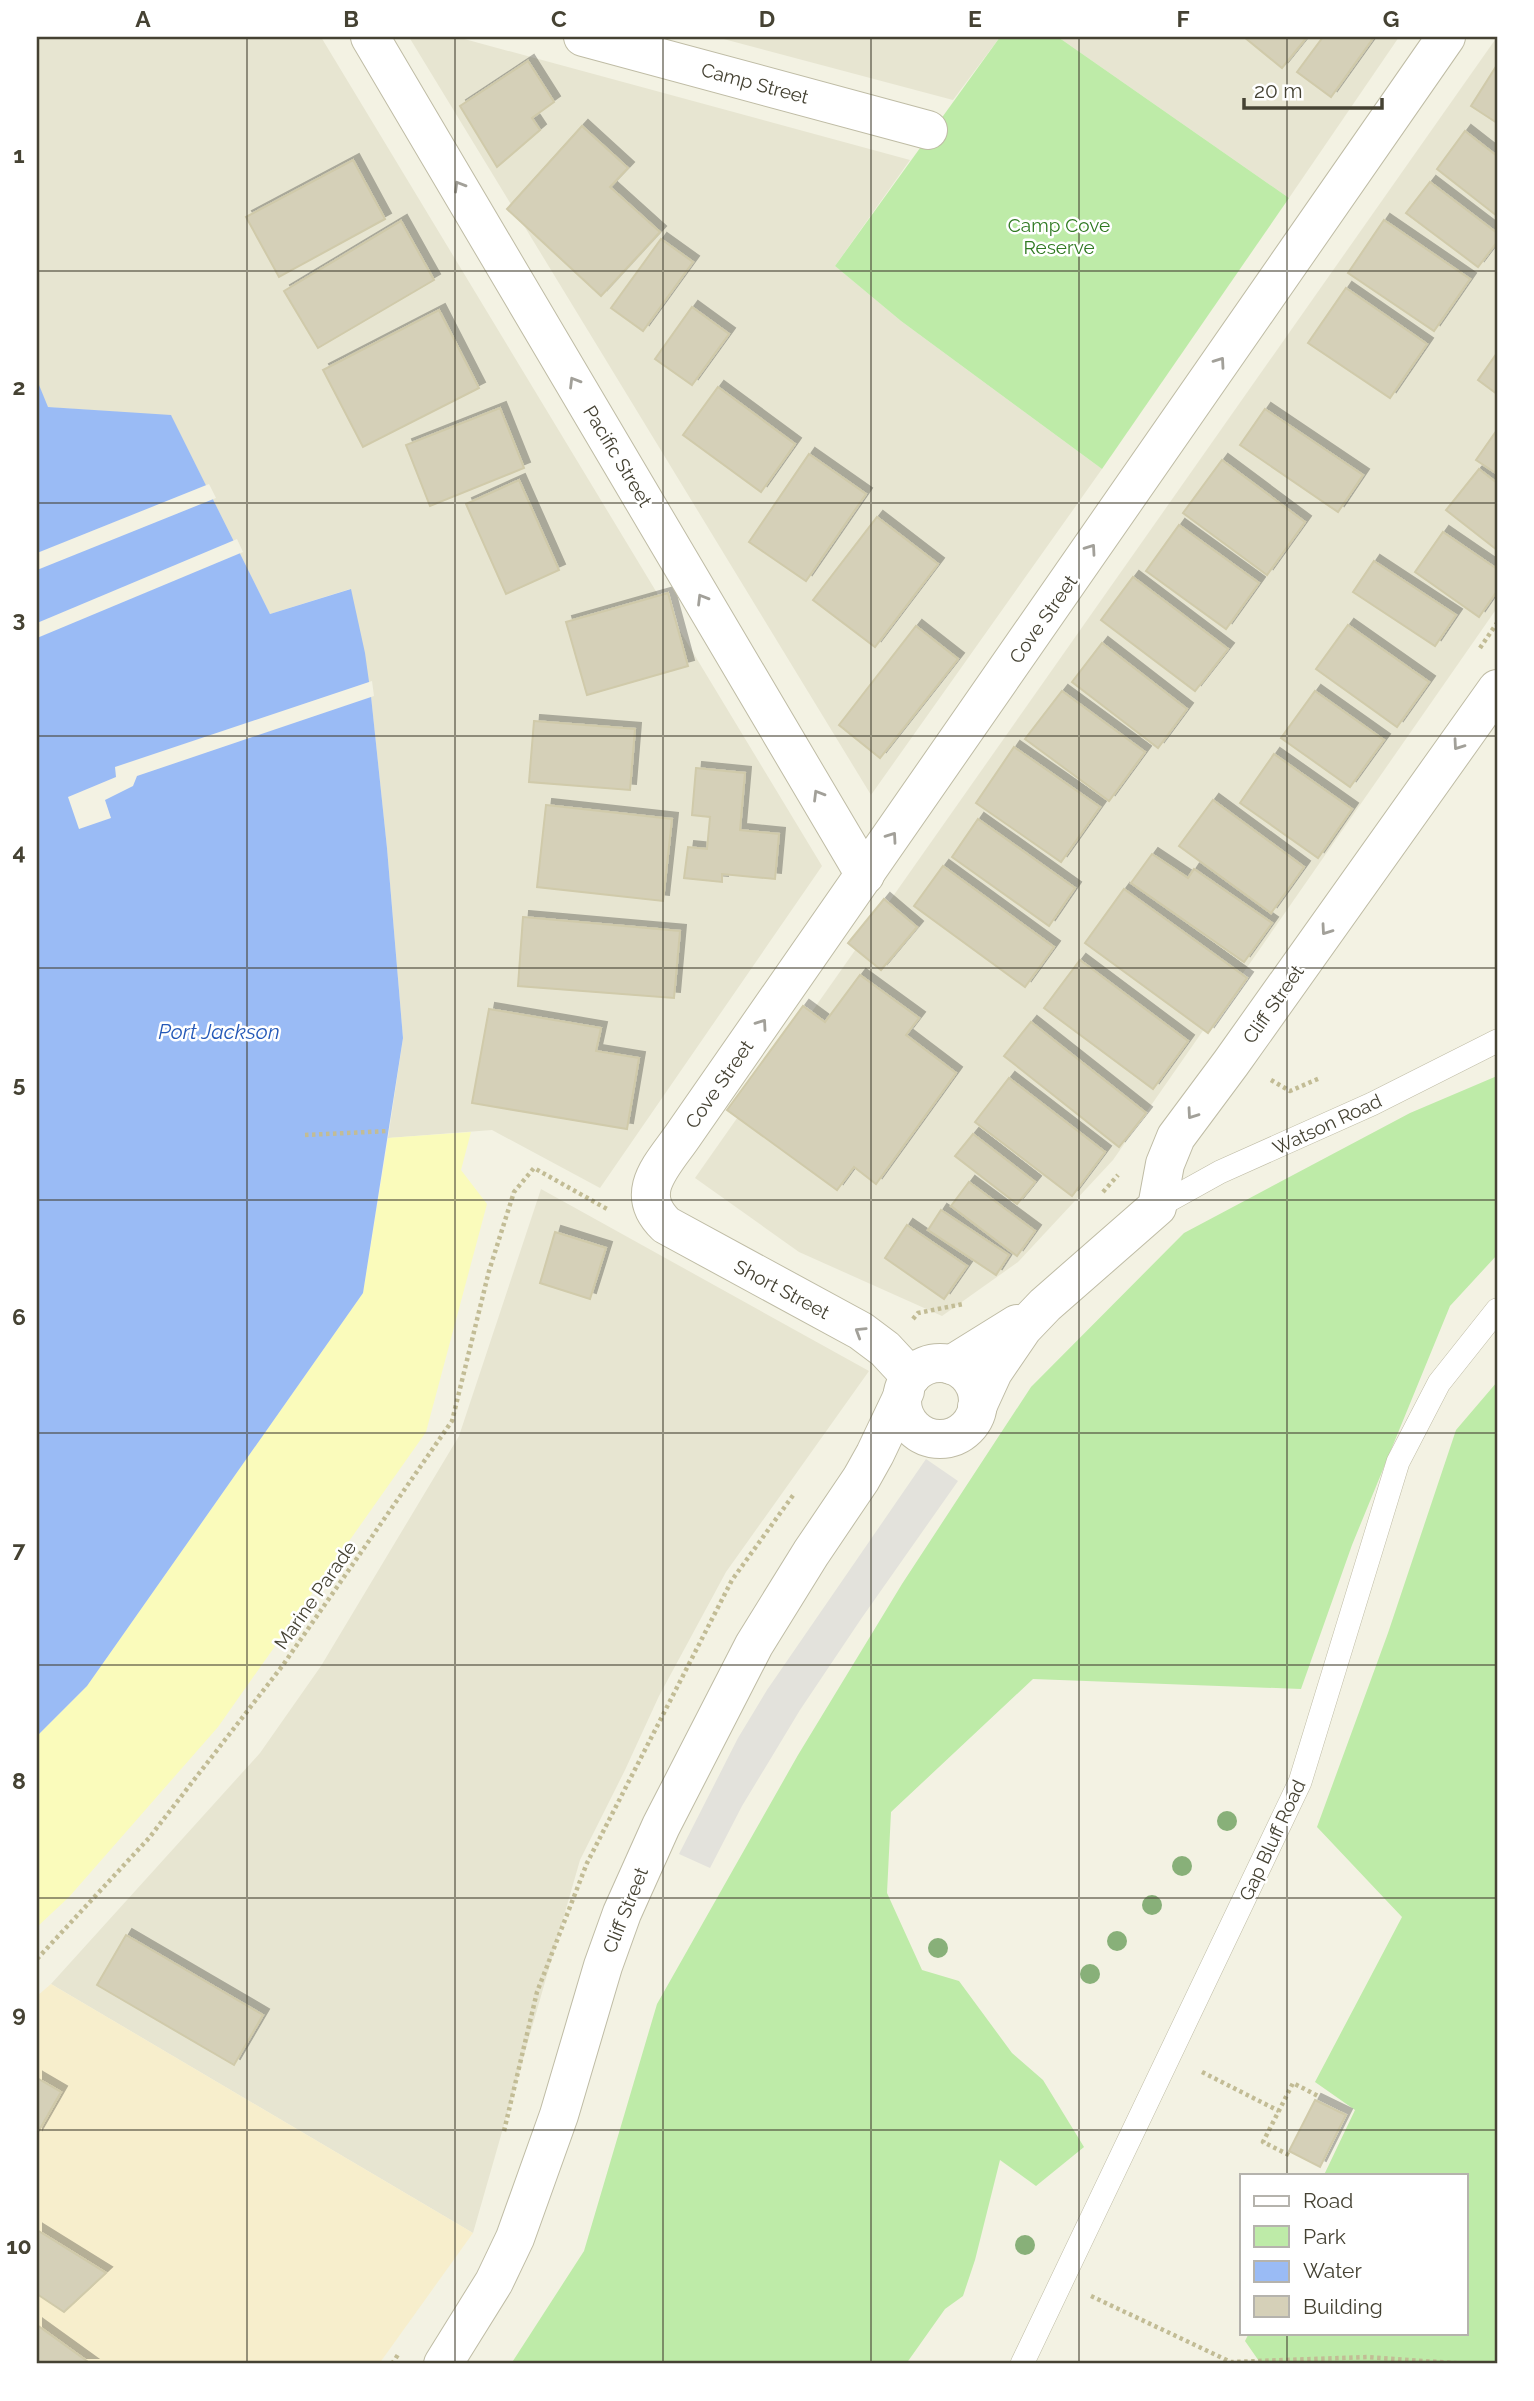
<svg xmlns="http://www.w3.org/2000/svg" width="1534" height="2401" viewBox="0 0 1534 2401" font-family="Raleway,sans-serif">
<defs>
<filter id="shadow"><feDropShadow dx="6" dy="-6" stdDeviation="0" flood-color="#0004"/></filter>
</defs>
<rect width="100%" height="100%" fill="#f3f2e3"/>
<g fill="#e7e5d1">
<polygon points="37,37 321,37 822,866 600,1188 492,1130 388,1138 403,1038 387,848 371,696 350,589 270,614 171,416 47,407 37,380"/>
<polygon points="409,37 457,37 910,160 835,266 901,321 1102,469 871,795"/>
<polygon points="716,37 1000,37 953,100"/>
<polygon points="1058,37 1399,37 1289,198"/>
<polygon points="1497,37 1497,608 1113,1160 1018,1262 942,1316 799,1252 695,1178"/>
<polygon points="541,1189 869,1371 726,1572 659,1696 625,1770 580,1860 473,2233 51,1984 260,1753 321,1666 459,1436"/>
</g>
<polygon fill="#f7eecc" points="51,1984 473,2233 379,2364 37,2364 37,1996"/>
<g fill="#beeba8">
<polygon points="1000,37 1058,37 1289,198 1102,469 901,321 835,266"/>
<polygon points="1497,1076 1497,1255 1450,1306 1352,1545 1301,1689 1033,1679 891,1812 887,1893 922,1970 959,1981 1012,2053 1043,2080 1084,2147 1036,2186 1000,2160 975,2260 963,2296 945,2309 906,2364 511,2364 584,2251 657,2004 798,1755 902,1584 1031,1387 1184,1233 1410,1113"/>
<polygon points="1497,1382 1497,2364 1261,2364 1245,2341 1249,2333 1466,2333 1466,2175 1324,2175 1355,2110 1315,2082 1402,1917 1317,1827 1388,1633 1456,1430"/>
</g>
<polygon fill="#fafbbb" points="471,1132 461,1170 487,1204 426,1432 218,1727 69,1897 37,1927 37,1736 87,1686 363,1293 388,1138"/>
<polygon fill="#e3e2dc" points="926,1459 958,1481 861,1619 800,1710 742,1806 710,1868 679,1854 738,1738 767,1690"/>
<polygon fill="#9abbf5" points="37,380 48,407 171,415 270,614 351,589 365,653 371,696 387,848 403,1038 363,1293 87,1686 37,1736"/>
<g fill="#f3f2e3">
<polygon points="209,484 216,498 37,570 37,553"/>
<polygon points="237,539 243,552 37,638 37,623"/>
<polygon points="372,681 374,696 137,776 133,786 105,800 111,818 79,829 68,797 116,777 115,767"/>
</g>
<g fill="#d5d0b8" stroke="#d0caaa" stroke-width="2" filter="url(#shadow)">
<polygon points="1244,37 1307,37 1282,68"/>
<polygon points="1323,37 1374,37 1331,97 1297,72"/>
<polygon points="528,61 554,102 532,118 540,130 497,167 460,106"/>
<polygon points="1497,65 1497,123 1471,106"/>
<polygon points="582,126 628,168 610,187 660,232 601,296 507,209"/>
<polygon points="1465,131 1497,156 1497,216 1437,169"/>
<polygon points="353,160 385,219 279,277 246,217"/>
<polygon points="1430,182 1497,233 1497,242 1478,267 1406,213"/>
<polygon points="1384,220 1470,279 1434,331 1348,273"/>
<polygon points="401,221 434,280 318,348 284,291"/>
<polygon points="661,239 693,262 643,331 611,308"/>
<polygon points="1346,288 1427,344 1390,398 1308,343"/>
<polygon points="692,307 729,334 692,385 655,359"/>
<polygon points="439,310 479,388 363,447 323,370"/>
<polygon points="1497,353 1497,394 1478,380"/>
<polygon points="718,387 795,444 761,492 683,435"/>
<polygon points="500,408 524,468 430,506 406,445"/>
<polygon points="1265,409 1363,475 1338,512 1240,445"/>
<polygon points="1497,430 1497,474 1476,460"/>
<polygon points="809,454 866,494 806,581 749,542"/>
<polygon points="1222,460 1305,522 1267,575 1183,513"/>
<polygon points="1479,469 1497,483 1497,550 1446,510"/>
<polygon points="519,480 559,570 506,594 466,504"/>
<polygon points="877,517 938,564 875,647 813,600"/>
<polygon points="1179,525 1259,583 1226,629 1146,571"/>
<polygon points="1443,532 1497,569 1497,591 1479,617 1415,572"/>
<polygon points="1374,561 1456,615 1435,646 1353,592"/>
<polygon points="1133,577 1228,649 1195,691 1101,620"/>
<polygon points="668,593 688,666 587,695 566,622"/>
<polygon points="1348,625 1429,682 1397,727 1316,669"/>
<polygon points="916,626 958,659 880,758 839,725"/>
<polygon points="1102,643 1187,709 1158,748 1072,682"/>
<polygon points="1062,691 1145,752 1109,801 1025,739"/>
<polygon points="1315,691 1384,740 1350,787 1281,738"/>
<polygon points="534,721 635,729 630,790 529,782"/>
<polygon points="1014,747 1100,807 1061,862 976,803"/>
<polygon points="1274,754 1352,809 1318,858 1240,803"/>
<polygon points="696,768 745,773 740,830 779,834 775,879 722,874 722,882 684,878 688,847 707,849 710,817 692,815"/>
<polygon points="1213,800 1304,867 1271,913 1179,846"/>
<polygon points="546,805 672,819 663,901 537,887"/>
<polygon points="978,819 1075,888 1049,926 952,857"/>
<polygon points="1152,854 1188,878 1194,869 1272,923 1244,962 1131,883"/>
<polygon points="943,866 1054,947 1025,987 914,906"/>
<polygon points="1124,889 1247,978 1208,1033 1085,943"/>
<polygon points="884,899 917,927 881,970 848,943"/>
<polygon points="523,917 680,931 674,998 518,986"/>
<polygon points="1080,960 1188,1041 1153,1089 1044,1008"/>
<polygon points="860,975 919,1018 906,1035 956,1073 876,1184 854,1167 837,1190 727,1110 803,1006 825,1022"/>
<polygon points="489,1009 601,1028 596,1051 639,1058 627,1129 472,1103"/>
<polygon points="1031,1022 1146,1113 1119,1147 1004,1056"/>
<polygon points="1009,1078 1105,1152 1072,1196 975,1122"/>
<polygon points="973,1134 1035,1182 1017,1204 955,1156"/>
<polygon points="969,1182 1035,1231 1017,1256 951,1206"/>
<polygon points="941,1210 1009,1255 996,1275 928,1230"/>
<polygon points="907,1225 967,1266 944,1299 885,1258"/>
<polygon points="555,1232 606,1248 590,1299 540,1283"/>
<polygon points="126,1935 263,2015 234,2065 97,1985"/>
<polygon points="37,2078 61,2092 37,2134"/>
<polygon points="1315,2100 1346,2115 1320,2167 1289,2151"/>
<polygon points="37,2230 106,2273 64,2312 37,2294"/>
<polygon points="37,2325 91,2364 37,2364"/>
</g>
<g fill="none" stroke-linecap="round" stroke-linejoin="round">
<defs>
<g id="service">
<polyline points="1157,1207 1220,1172 1372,1104 1497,1041"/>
<polyline points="1022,2364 1300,1782 1398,1462 1439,1383 1497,1310"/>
</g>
<g id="minor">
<polyline points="370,37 865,875"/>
<polyline points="583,37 928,130"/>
<polyline points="951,1365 1017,1324"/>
<path d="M911 1377 885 1349 861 1331 666 1225C632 1192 663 1165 684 1134L1446 37"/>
<polyline points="977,1407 993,1372 1023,1328 1045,1305 1157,1207 1165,1164 1176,1137 1231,1063 1497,689"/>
</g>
<g id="tertiary">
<circle cx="940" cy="1401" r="38"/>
<polyline points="443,2364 494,2282 515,2238 559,2115 603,1966 622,1913 661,1826 754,1645 811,1553 861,1479 875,1454 905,1391"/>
</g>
</defs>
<use href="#service" stroke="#bfbca5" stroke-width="24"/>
<use href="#minor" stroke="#bfbca5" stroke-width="40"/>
<use href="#tertiary" stroke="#bfbca5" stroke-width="40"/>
<g stroke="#c2bc95" stroke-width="4.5" stroke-dasharray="3.5 3.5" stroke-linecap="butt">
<polyline points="1480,648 1497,623"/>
<polyline points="1271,1080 1290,1091 1320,1078"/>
<polyline points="305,1135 388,1131"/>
<polyline points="1103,1192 1118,1175"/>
<polyline points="913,1319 918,1313 963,1304"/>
<polyline points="37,1959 149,1838 283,1665 452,1421 489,1271 514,1192 534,1168 607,1209 608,1206"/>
<polyline points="1202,2072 1279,2111"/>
<polyline points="504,2131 537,1992 587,1863 732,1580 794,1494"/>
<polyline points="1289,2155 1263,2142 1293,2083 1318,2096"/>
<polyline points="1091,2296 1231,2362 1367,2357 1467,2364"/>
<polyline points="392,2364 399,2353"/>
</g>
<use href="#service" stroke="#fff" stroke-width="23"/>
<use href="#minor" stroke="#fff" stroke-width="38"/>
<use href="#tertiary" stroke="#fff" stroke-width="38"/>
</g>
<g fill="#88b079">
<circle cx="1227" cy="1821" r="10"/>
<circle cx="1182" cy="1866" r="10"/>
<circle cx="1152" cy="1905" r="10"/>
<circle cx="1117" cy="1941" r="10"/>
<circle cx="938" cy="1948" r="10"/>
<circle cx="1090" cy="1974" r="10"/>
<circle cx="1025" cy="2245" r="10"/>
</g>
<defs><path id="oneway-chevron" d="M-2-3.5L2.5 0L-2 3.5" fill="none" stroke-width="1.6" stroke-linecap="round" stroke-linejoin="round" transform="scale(1.75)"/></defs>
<g stroke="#a2a099">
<use href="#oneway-chevron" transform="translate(459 186) rotate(-121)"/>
<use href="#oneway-chevron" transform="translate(1220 362) rotate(-55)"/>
<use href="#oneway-chevron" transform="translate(574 382) rotate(-121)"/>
<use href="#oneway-chevron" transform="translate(1091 549) rotate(-55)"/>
<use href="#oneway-chevron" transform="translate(702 599) rotate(-121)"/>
<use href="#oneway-chevron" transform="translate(1458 745) rotate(125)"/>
<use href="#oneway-chevron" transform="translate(818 795) rotate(-121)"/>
<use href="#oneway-chevron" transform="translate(892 837) rotate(-55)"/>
<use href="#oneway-chevron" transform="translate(1326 930) rotate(125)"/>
<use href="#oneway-chevron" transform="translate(762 1024) rotate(-55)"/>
<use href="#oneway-chevron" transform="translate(1192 1114) rotate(125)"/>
<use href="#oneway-chevron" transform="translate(860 1332) rotate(-148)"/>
</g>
<path fill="none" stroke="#454233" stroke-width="2" stroke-opacity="0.55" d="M247 37V2364M455 37V2364M663 37V2364M871 37V2364M1079 37V2364M1287 37V2175M37 271H1497M37 503H1497M37 736H1497M37 968H1497M37 1200H1497M37 1433H1497M37 1665H1497M37 1898H1497M37 2130H1497M1287 2333V2364"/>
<g text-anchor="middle" stroke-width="5" stroke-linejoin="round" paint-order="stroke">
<g font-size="19" fill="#454233" stroke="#fff">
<text transform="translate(755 83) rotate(15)" y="7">Camp Street</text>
<text transform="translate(618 456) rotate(59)" y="7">Pacific Street</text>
<text transform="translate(1043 619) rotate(-55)" y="7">Cove Street</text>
<text transform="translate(1273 1004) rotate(-55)" y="7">Cliff Street</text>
<text transform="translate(719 1084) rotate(-55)" y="7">Cove Street</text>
<text transform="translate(1327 1124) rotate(-25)" y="7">Watson Road</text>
<text transform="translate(782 1289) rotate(28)" y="7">Short Street</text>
<text transform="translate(315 1595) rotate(-55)" y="7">Marine Parade</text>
<text transform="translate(1272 1840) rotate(-65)" y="7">Gap Bluff Road</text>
<text transform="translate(625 1910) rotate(-68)" y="7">Cliff Street</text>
</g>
<g font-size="19" fill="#307a22" stroke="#fff">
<text x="1059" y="232">Camp Cove<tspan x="1059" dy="22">Reserve</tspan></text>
</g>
<g font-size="21" font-style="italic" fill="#2559b8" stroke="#fff">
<text x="219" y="1039">Port Jackson</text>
</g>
</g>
<rect width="1534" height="2401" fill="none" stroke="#ffffff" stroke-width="77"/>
<rect x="1240" y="2174" width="228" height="161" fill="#ffffff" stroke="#b5b3ad" stroke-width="2"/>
<rect x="1254" y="2196" width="35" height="10" fill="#ffffff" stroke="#b5b3ad" stroke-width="2"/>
<text x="1303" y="2208" font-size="21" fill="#454233">Road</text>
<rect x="1254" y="2226" width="35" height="21" fill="#beeba8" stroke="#b5b3ad" stroke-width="2"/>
<text x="1303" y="2244" font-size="21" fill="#454233">Park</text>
<rect x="1254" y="2261" width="35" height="21" fill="#9abbf5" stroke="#b5b3ad" stroke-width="2"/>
<text x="1303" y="2278" font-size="21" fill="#454233">Water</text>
<rect x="1254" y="2296" width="35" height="21" fill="#d5d0b8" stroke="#b5b3ad" stroke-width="2"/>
<text x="1303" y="2314" font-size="21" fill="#454233">Building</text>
<path d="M1244 98v10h138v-10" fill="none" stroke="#454233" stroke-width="3.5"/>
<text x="1254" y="98" font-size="21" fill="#454233" stroke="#ffffff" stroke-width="5" paint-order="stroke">20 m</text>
<rect x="38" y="38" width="1458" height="2324" fill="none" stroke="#454233" stroke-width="2.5"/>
<g font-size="23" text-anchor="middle" font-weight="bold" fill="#454233">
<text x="143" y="27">A</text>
<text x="351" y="27">B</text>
<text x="559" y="27">C</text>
<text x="767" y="27">D</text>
<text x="975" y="27">E</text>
<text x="1183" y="27">F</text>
<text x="1391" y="27">G</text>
<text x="19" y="163">1</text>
<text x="19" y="395">2</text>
<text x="19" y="627">3</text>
<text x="19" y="860">4</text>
<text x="19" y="1092">5</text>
<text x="19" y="1325">6</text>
<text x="19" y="1557">7</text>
<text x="19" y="1789">8</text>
<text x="19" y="2022">9</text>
<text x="19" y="2254">10</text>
</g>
</svg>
